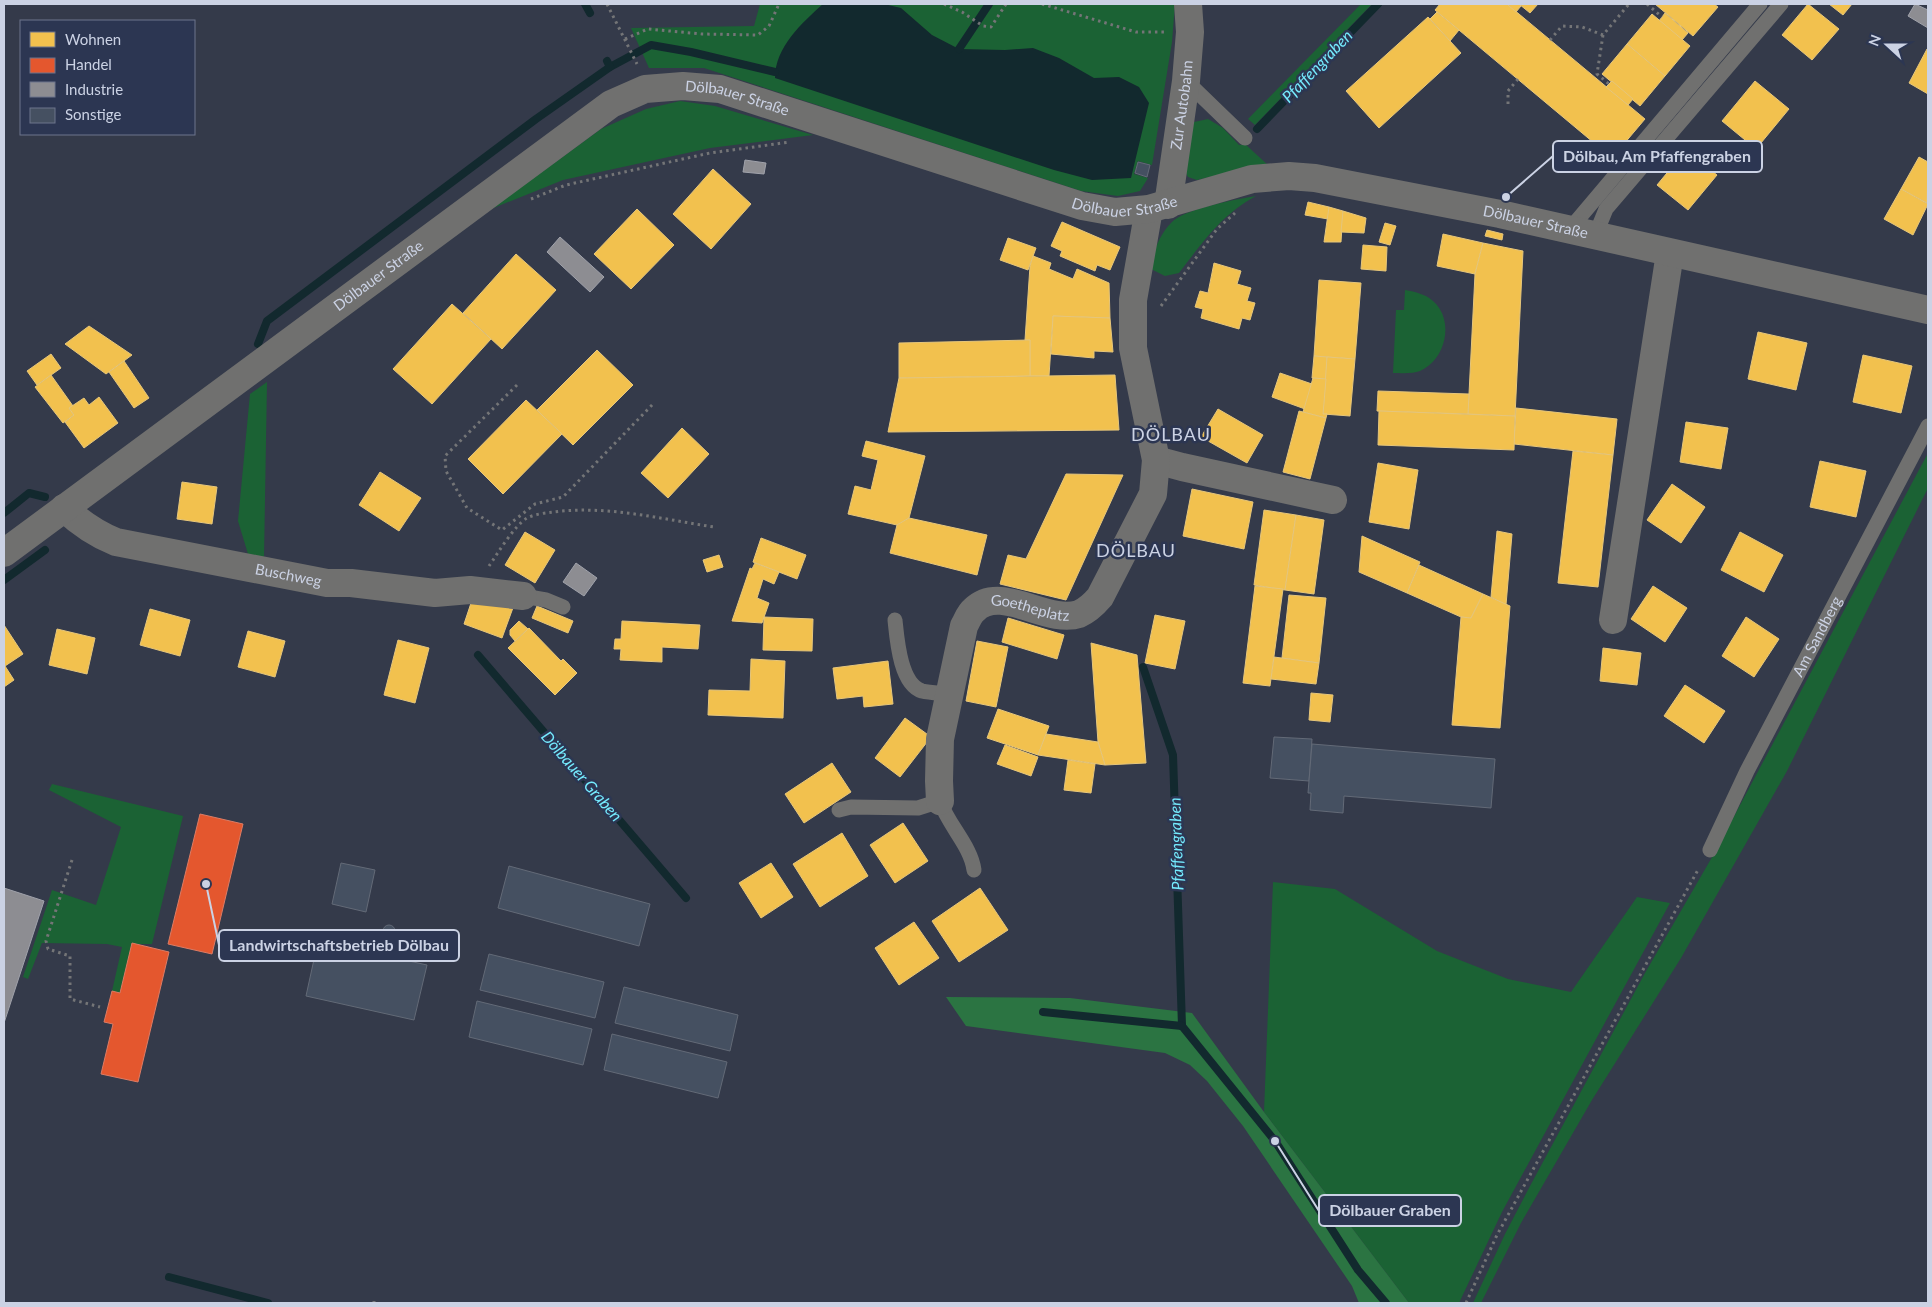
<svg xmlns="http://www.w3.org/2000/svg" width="1932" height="1307" viewBox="0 0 1932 1307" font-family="Lato,sans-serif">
<rect width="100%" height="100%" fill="#343a4a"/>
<g fill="#1b6234">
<polygon points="760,4 1175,4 1172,42 1152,165 1138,161 1134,174 1148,178 1140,191 1118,196 1081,191 704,68 649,68 631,28 754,26"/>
<polygon points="1361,4 1372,4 1255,125 1248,119"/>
<polygon points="680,101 715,106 813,135 710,148 563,180 491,209 601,129 646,109"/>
<polygon points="1208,119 1223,128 1239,145 1245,144 1269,166 1239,170 1197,180 1188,177 1183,168 1194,122"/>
<path d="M1256 196C1221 215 1203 242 1179 273L1165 276 1149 268C1154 252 1159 235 1171 223 1183 209 1237 199 1256 196Z"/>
<path d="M1405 290C1416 292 1425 294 1433 301 1455 320 1446 360 1420 371 1413 374 1401 373 1393 373L1396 310H1404Z"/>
<polygon points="267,382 264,557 248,554 238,521 250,394"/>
<polygon points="1928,453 1928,488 1787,771 1681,958 1592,1100 1521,1223 1481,1303 1473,1303 1505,1234 1530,1186 1645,973 1715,852"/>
<polygon points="52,784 183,816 152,944 132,944 120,993 112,991 122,947 107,944 42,943 28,979 23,977 52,890 96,905 121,827 49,790"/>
<polygon points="1273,882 1335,889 1437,951 1508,979 1571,992 1637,897 1670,903 1502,1212 1459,1303 1409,1303 1264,1112"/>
</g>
<polygon fill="#2b7442" points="946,997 1070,998 1192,1013 1264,1112 1409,1303 1359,1303 1352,1286 1243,1126 1207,1081 1190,1065 1165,1053 966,1026"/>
<path fill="#12292e" d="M823 4H884L901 8 932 35 959 49 1005 50 1033 48 1059 58 1094 78 1119 77 1139 87 1149 103 1131 178 1092 180 1054 170 775 78C775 47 802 23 823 4Z"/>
<g fill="#f2c14e" stroke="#e6c67b">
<polygon points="1440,4 1507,4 1645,119 1612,158 1435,10"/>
<polygon points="1507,4 1519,4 1521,6 1516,12"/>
<polygon points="1519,4 1538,4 1530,13"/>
<polygon points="1655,4 1714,4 1718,7 1693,36"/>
<polygon points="1808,4 1839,29 1812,60 1782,35"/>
<polygon points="1829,4 1852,4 1843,15"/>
<polygon points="1437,12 1459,30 1450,41 1430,19"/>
<polygon points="1665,13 1688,33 1682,40 1659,21"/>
<polygon points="1652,14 1690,46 1665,76 1627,44"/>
<polygon points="1428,17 1461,53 1379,128 1346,91"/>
<polygon points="1627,44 1665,76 1640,106 1602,74"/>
<polygon points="1927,49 1928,50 1928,94 1909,83"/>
<polygon points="1612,81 1633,99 1628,105 1606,87"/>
<polygon points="1755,81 1789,109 1756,149 1722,121"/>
<polygon points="1686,150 1717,175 1688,210 1657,185"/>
<polygon points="1919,157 1928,162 1927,203 1901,189"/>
<polygon points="713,169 751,204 711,249 673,214"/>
<polygon points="1901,189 1928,204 1913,235 1884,219"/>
<polygon points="1308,202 1329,207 1328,219 1305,215"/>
<polygon points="1329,207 1343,211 1341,242 1324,242"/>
<polygon points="637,209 674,245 631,289 594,254"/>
<polygon points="1343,211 1366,218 1364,233 1341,232"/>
<polygon points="1062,222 1120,247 1110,270 1097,265 1095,271 1060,256 1062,251 1051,246"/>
<polygon points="1385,223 1396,226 1390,245 1379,242"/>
<polygon points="1487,230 1503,234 1502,240 1485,236"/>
<polygon points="1443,234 1483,243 1475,274 1437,266"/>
<polygon points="1008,238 1036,248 1028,270 1000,260"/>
<polygon points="1483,243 1523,251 1515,416 1468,414 1475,274"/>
<polygon points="1363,245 1387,247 1386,271 1361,269"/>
<polygon points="516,254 556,290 502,349 463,313"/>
<polygon points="1033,256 1051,263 1049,269 1073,279 1077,269 1109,283 1110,318 1053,316 1049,376 1030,376 1030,340 1025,340 1030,266"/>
<polygon points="1214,263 1241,271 1237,284 1251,288 1247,301 1255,303 1250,320 1242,318 1239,329 1201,318 1203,309 1195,307 1200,291 1208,293"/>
<polygon points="1319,280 1361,283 1355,359 1314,356"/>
<polygon points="452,304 491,339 432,404 393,369"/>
<polygon points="1053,316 1110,318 1113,352 1094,351 1094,358 1051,354"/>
<polygon points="89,326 132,355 106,374 65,344"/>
<polygon points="1758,332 1807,343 1796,390 1748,379"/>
<polygon points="1030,340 1030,376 899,378 899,343"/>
<polygon points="597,350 633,385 573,445 537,410"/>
<polygon points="51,354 61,368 37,385 27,371"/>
<polygon points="1863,355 1912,366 1901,413 1853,402"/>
<polygon points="1314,356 1327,357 1326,379 1312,378"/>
<polygon points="1327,357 1355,359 1350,416 1323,414"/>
<polygon points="124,361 149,398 134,408 109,372"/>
<polygon points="1280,373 1312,384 1305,409 1272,397"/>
<polygon points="51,375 73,406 69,408 74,415 63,423 35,387"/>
<polygon points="1115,375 1119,430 888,432 899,378"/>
<polygon points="1313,378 1326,379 1323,414 1327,414 1326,418 1303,412"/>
<polygon points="1378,391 1469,394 1468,414 1377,411"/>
<polygon points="99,397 118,423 84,448 65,422 74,415 69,408 84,398 89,405"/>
<polygon points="526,400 562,434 503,494 468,459"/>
<polygon points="1516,408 1617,419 1613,455 1514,444"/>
<polygon points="1218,409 1263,435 1247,463 1201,437"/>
<polygon points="1299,411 1326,418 1310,479 1283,472"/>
<polygon points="1379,411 1515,416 1514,450 1378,445"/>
<polygon points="1686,422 1728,428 1721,469 1680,462"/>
<polygon points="682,428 709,454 668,498 641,473"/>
<polygon points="866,441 925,456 909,518 897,525 848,514 855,486 871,490 878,460 862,456"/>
<polygon points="1573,451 1613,455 1598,587 1558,583"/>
<polygon points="1820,461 1866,471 1856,517 1810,507"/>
<polygon points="1378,463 1418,470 1409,529 1369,522"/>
<polygon points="380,472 421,498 399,531 359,505"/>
<polygon points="1066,474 1123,475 1066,600 1000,584 1008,555 1026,559"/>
<polygon points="182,482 217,487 212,524 177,519"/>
<polygon points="1672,484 1705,507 1681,543 1647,520"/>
<polygon points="1192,489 1253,502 1244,549 1183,536"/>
<polygon points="1264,510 1296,515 1285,590 1254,585"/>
<polygon points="1296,515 1324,520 1314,594 1285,590"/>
<polygon points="909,518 987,535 977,575 890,553 897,525"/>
<polygon points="1497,531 1512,534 1506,605 1491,597"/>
<polygon points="525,532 555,550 535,583 505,565"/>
<polygon points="1740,532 1783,555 1764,592 1721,570"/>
<polygon points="1362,536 1420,562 1407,593 1359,572"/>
<polygon points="761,538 806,555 797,579 753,562"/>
<polygon points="719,555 723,567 707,572 703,560"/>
<polygon points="755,563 779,572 774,584 763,579 757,598 769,603 762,623 732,621 750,568 752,569"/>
<polygon points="1419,565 1483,594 1471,618 1461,617 1407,593"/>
<polygon points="1255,586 1283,589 1270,686 1243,683"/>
<polygon points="1653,586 1687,608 1665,642 1631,619"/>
<polygon points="1483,594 1510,606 1500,728 1452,725 1461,617 1471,618"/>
<polygon points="1289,595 1326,598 1319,663 1282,658"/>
<polygon points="473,597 514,605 502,638 464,624"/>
<polygon points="537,606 573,621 568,633 532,618"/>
<polygon points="150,609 190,620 180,656 140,645"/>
<polygon points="1155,615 1185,621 1175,669 1145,663"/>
<polygon points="764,617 813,619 812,651 763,650"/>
<polygon points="1746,617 1779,639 1754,677 1722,656"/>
<polygon points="1008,618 1064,635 1057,659 1002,642"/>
<polygon points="519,621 528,629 515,641 510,635 510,630"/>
<polygon points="622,621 700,625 698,649 662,647 662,662 620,660 621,649 614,649 615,639 621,639"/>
<polygon points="4,625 23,654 5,666 14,680 4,687"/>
<polygon points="529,628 561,661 563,659 577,673 555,695 508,648"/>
<polygon points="57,629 95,638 87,674 49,665"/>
<polygon points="248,631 285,641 275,677 238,667"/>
<polygon points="398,640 429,648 415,703 384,695"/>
<polygon points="977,641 1008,647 996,707 966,701"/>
<polygon points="1091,643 1137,655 1146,763 1105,765 1098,742"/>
<polygon points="1603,648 1641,653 1637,685 1600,681"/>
<polygon points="1274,657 1319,663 1316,684 1271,679"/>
<polygon points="751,659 785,661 783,718 708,715 709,690 750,691"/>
<polygon points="888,661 893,704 864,707 863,696 837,699 833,668"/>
<polygon points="1685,685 1725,711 1704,743 1664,716"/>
<polygon points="1311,693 1333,695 1330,722 1309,720"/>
<polygon points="998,709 1049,726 1038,755 987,738"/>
<polygon points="905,718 931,737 900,777 875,758"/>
<polygon points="1046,734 1098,742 1105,765 1038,755"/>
<polygon points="1005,745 1038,757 1031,776 997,764"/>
<polygon points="1068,760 1095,764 1091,793 1064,790"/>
<polygon points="832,763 851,792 804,823 785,794"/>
<polygon points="903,823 928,861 895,883 870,845"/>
<polygon points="842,833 868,876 820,907 793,864"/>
<polygon points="771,863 793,897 761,918 739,883"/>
<polygon points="980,888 1008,930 959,962 932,921"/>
<polygon points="914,922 939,958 899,985 875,948"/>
</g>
<g fill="#e4572e" stroke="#dc7c65">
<polygon points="200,814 243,824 212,954 168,944"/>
<polygon points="132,943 169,952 138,1082 101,1074 113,1024 104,1022 112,991 120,993"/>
</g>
<g fill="#8d8d92" stroke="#a0a2ab">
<polygon points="1915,4 1928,10 1928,28 1908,16"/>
<polygon points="745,160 766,163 764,174 743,172"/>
<polygon points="560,237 604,277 590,292 547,252"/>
<polygon points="576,563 597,578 584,596 563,582"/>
<polygon points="4,888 44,901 4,1023"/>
</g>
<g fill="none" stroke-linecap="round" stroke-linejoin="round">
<g stroke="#12292e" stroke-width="8">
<polyline points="585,4 590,13"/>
<polyline points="959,49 989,4"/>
<polyline points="610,67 651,45 691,52 775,72"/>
<polyline points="1257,129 1378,4"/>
<polyline points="258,344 267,321 536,119 610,67 607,61"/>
<polyline points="4,513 29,493 45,497"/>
<polyline points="4,580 45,550"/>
<polyline points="478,655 686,898"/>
<polyline points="1143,667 1173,755 1182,1026"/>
<polyline points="1043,1012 1182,1026 1275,1141 1358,1270 1386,1303"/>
<polyline points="169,1277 268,1303"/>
</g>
</g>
<g fill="#455061" stroke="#636a77">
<polygon points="1138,162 1150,165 1147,177 1135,173"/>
<polygon points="1274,737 1312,739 1309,781 1270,778"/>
<polygon points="1312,744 1495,759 1491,808 1344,796 1343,813 1310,810 1311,793 1308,793"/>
<polygon points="341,863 375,870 366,912 332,904"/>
<polygon points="509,866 650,904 639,946 498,908"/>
<circle cx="389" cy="931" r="6"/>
<polygon points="318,941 427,965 414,1020 306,996"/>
<polygon points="489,954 604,982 595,1018 480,990"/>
<polygon points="624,987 738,1015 730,1051 615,1023"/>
<polygon points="477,1001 592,1029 583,1065 469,1037"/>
<polygon points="612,1034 727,1062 718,1098 604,1070"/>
</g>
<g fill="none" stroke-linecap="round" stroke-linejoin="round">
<g stroke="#747577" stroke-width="3" stroke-dasharray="2.5 4" stroke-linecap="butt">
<polyline points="607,4 637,64"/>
<polyline points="944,4 962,12 983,26 991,27 1006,4"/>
<polyline points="1042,4 1136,32 1164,32"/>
<polyline points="1647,4 1662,17"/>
<polyline points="1603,35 1597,74 1609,84"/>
<polyline points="625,39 648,29 702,34 758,35 769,26 779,4"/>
<polyline points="1550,40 1562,26 1582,27 1603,35 1629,4"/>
<polyline points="1508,104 1508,91 1518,79"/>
<polyline points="531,199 566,185 710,153 790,142"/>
<polyline points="1161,306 1217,229 1235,213"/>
<polyline points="517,385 445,456 446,471 467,508 502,530 535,504 563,497 653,404"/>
<path d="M489 566C498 553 514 526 527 518 535 514 545 513 553 512 607 505 661 519 714 527"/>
<polyline points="72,860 46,941 48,949 70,956 70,999 100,1007"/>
<polyline points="374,1303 374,1301"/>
<polyline points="1466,1303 1497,1235 1699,868"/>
</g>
<g stroke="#70706f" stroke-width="15">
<polyline points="1186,81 1245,138"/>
<polyline points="1569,230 1760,4"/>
<polyline points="1595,236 1606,209 1781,4"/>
<polyline points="523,596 546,600 563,607"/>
<path d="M895 620C897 639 900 684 922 691 930 693 941 693 950 694"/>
<path d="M839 810 851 807 918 808 940 801C948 825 971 846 974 870"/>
<path id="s1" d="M1710 850 1747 771 1928 426"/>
</g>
<g stroke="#70706f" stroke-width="28">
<path id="s2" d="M1168 205 1186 81 1190 32 1188 4"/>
<polyline points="1156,460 1182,467 1333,500"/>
<path id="s3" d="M64 508C80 523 96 534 116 542L327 583H351L435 593 470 590 523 596"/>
<polyline points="1613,620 1670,253"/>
<path id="s4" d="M940 801 939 781 940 739 964 626C967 621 969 614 974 610 1001 583 1047 625 1079 614 1088 610 1094 604 1100 597L1153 494 1156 460 1133 348V300L1149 209"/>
</g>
<path stroke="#70706f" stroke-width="28" id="s5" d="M4 553 611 104 645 89 683 86 720 89 1082 206 1115 212 1149 209 1252 179 1289 176 1315 178 1500 214 1928 310"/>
</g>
<g text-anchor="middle" stroke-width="5" stroke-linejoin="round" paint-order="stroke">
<g font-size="15" fill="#cbd2e4" stroke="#2c3652">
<text dy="5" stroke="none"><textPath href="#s5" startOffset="886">Dölbauer Straße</textPath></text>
<text dy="5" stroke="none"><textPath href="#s2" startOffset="101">Zur Autobahn</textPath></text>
<text dy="5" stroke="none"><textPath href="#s5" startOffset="1291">Dölbauer Straße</textPath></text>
<text dy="5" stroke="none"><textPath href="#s5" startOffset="1711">Dölbauer Straße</textPath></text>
<text dy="5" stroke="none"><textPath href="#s5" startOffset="466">Dölbauer Straße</textPath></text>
<text dy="5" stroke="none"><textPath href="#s3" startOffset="238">Buschweg</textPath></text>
<text dy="5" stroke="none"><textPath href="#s4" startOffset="256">Goetheplatz</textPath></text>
<text dy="5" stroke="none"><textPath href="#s1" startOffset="239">Am Sandberg</textPath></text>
</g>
<g font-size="16" font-style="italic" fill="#75ebfe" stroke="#2c3652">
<text transform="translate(1317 66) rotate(-46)" y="6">Pfaffengraben</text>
<text transform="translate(582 776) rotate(49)" y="6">Dölbauer Graben</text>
<text transform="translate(1176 844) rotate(-92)" y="6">Pfaffengraben</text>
</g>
<g font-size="18" letter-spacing="1" fill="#cbd2e4" stroke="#2c3652">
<text x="1171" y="441">DÖLBAU</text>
<text x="1136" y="557">DÖLBAU</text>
</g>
</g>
<path fill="none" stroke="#cbd2e4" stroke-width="2" d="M1506 197L1553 156M206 884L219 945M1275 1141L1319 1211"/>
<g fill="#cbd2e4" stroke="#2c3652" stroke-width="2">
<circle cx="1506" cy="197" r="5"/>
<circle cx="206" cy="884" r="5"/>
<circle cx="1275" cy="1141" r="5"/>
</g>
<g fill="#2c3652" stroke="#cbd2e4" stroke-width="2">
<rect x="1553" y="141" width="209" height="31" rx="5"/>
<rect x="219" y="930" width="240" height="31" rx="5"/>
<rect x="1319" y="1195" width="142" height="31" rx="5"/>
</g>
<g font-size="16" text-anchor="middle" font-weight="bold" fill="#cbd2e4">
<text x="1657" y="162">Dölbau, Am Pfaffengraben</text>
<text x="339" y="951">Landwirtschaftsbetrieb Dölbau</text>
<text x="1390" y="1216">Dölbauer Graben</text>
</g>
<rect width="1932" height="1307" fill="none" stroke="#cbd2e4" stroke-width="10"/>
<rect x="20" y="20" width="175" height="115" fill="#2c3652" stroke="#6c748c"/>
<rect x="30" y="32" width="25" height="15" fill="#f2c14e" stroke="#6c748c"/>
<text x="65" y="45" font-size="15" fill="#cbd2e4">Wohnen</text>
<rect x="30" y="58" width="25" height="15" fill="#e4572e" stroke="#6c748c"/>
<text x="65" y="70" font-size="15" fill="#cbd2e4">Handel</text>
<rect x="30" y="82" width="25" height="15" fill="#8d8d92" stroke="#6c748c"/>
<text x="65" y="95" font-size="15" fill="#cbd2e4">Industrie</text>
<rect x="30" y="108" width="25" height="15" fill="#455061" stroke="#6c748c"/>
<text x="65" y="120" font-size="15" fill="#cbd2e4">Sonstige</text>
<g transform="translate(1887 45) rotate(291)" stroke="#2c3652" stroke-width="4" paint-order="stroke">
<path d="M0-4L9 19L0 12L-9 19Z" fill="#cbd2e4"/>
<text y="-8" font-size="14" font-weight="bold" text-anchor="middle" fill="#cbd2e4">N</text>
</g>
</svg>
